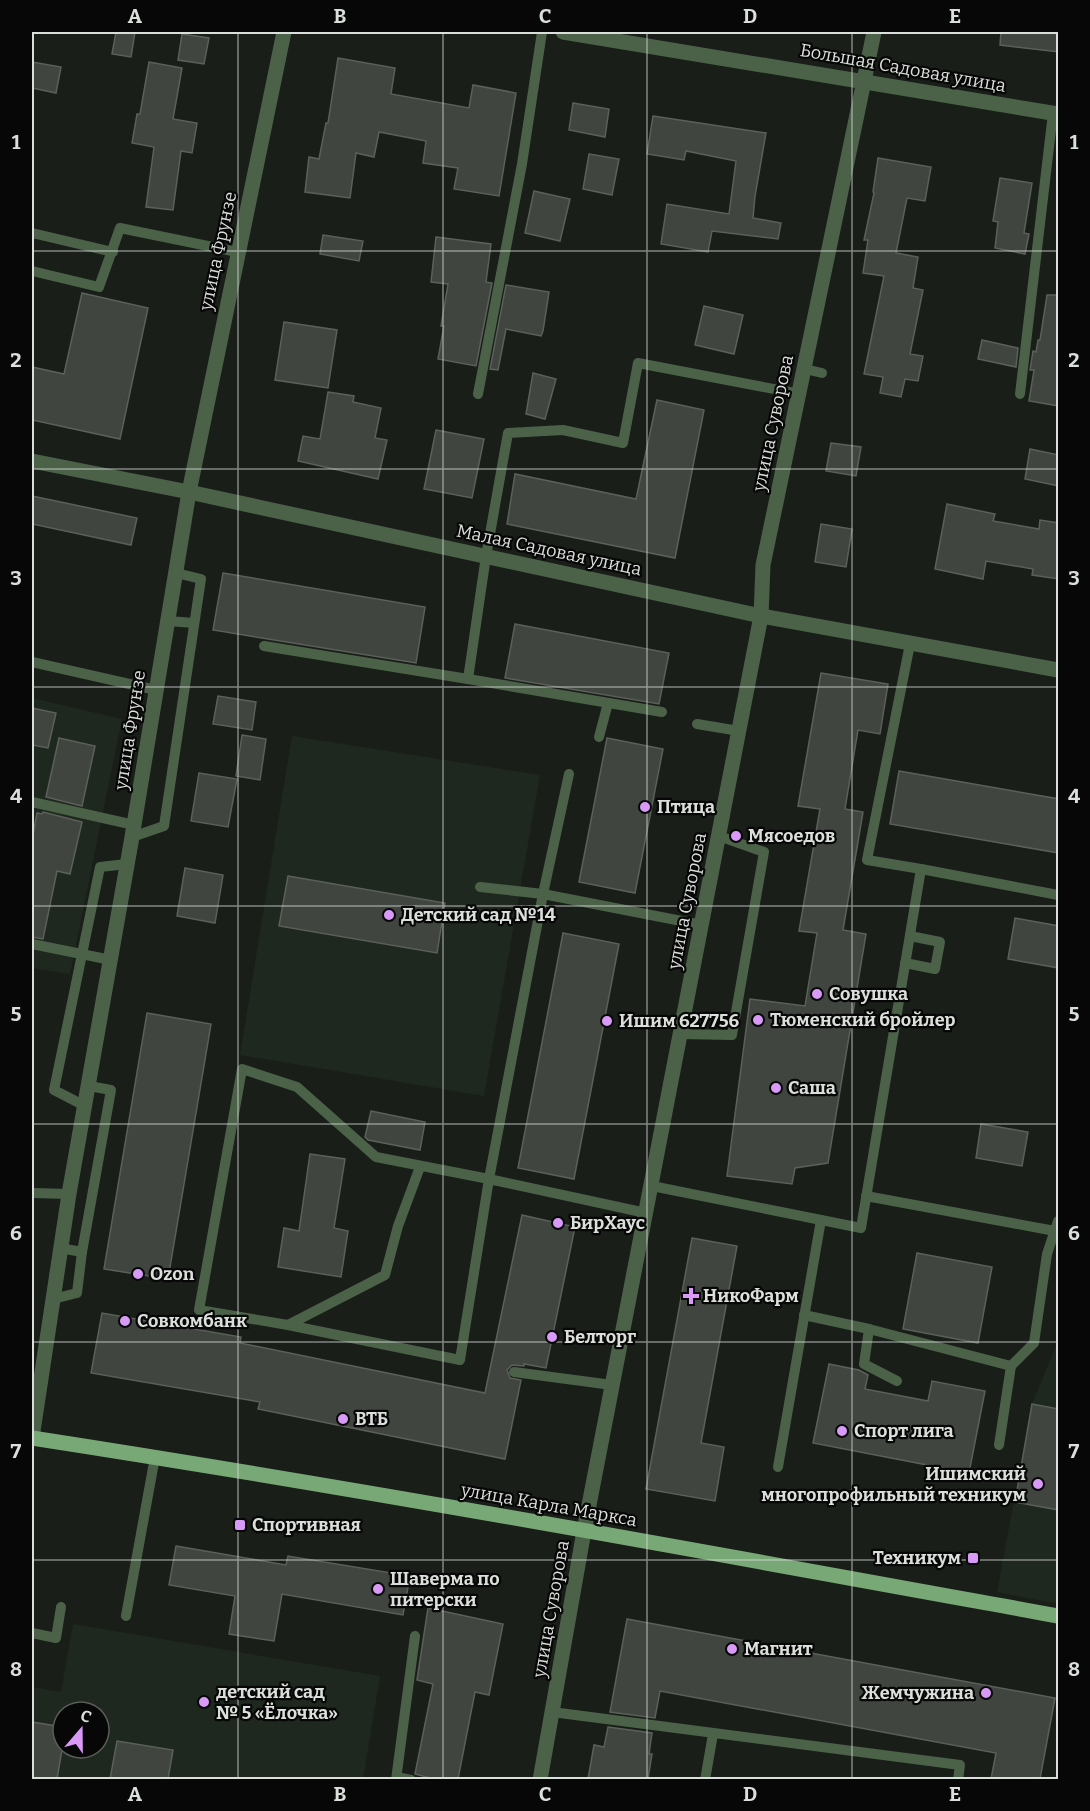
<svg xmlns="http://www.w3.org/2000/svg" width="1090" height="1811" viewBox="0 0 1090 1811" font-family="Bitter,serif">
<rect width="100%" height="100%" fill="#191e19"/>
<g fill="#1f281e" fill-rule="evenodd">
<polygon points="32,698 122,719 70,974 32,968"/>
<polygon points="292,736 540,775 484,1096 240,1055"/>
<polygon points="1058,1341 1058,1604 997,1592 1032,1404"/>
<path d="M73 1624 380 1676 363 1780 32 1779V1687L61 1692ZM63 1712H99V1748H63Z"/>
</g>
<g fill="#40453f" stroke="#5b605a" stroke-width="1.5">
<polygon points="116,32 135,32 131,57 112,54"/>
<polygon points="1001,32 1059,32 1059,52 1000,45"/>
<polygon points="182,34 209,38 204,64 178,60"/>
<polygon points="338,58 395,68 391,94 469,108 473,85 516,93 499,196 454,189 458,168 423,163 426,141 379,132 374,157 356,153 350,198 305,192 309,157 319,159 326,123 328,123"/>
<polygon points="32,62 61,67 56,93 32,88"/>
<polygon points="149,62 182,68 173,119 197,123 192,153 181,151 173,210 146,207 154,147 132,143 137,114 140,114"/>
<polygon points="573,103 609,109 605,137 569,130"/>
<polygon points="653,116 766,133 755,196 753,218 781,223 778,239 712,231 708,252 661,244 667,204 729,214 736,161 686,151 684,160 647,154"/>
<polygon points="589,154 619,159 612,195 583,189"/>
<polygon points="878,158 931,167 925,201 907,198 896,253 918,257 913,288 923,290 910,354 923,356 918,381 905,379 901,397 880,393 883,377 864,374 884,276 863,273 868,240 864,240 874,193 873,192"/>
<polygon points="1000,178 1032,183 1024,233 1029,234 1025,254 995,248 998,222 993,221"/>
<polygon points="534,191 570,199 560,241 525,233"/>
<polygon points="323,235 363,241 359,261 320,254"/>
<polygon points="436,237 491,244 486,282 492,283 476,366 438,359 444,326 441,326 448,284 431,282"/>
<polygon points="506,285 549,292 543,331 541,336 506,329 498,370 490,369"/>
<polygon points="82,293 148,308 120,439 32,420 32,367 64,374"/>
<polygon points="1047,295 1059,295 1059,406 1029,401 1034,370 1030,370 1033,351 1036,352 1038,340 1040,340"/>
<polygon points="704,306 743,315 734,354 695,345"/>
<polygon points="284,322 337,330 328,388 275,380"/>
<polygon points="982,340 1018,348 1016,367 978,359"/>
<polygon points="533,373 556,379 545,419 526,414"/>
<polygon points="328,392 354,396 353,402 381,408 375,438 387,440 378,479 298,461 303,436 320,439"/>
<polygon points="657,400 704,410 675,558 507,524 515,474 636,499"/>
<polygon points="436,430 484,439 472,498 424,489"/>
<polygon points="831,443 861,447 856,476 826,471"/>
<polygon points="1030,449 1059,455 1059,486 1025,479"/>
<polygon points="32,496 137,518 131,545 32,524"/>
<polygon points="947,504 995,514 993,521 1039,529 1040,520 1059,523 1059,579 1032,575 1033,569 986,561 983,579 935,569"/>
<polygon points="821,524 852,529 846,567 815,562"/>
<polygon points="223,573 425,607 416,663 213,630"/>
<polygon points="515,624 669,653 659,704 505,678"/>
<polygon points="821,673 888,684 880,734 858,730 845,809 863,812 843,930 866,934 828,1163 795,1168 792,1184 727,1176 750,999 805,1006 817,933 799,931 820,809 798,806"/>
<polygon points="218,696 256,702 252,730 213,724"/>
<polygon points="32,708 56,713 48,748 32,745"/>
<polygon points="242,735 266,739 260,780 236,776"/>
<polygon points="59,738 95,746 82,806 46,797"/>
<polygon points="607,738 663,749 635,893 579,882"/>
<polygon points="899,771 1059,799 1059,853 890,824"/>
<polygon points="199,773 237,779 228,827 191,821"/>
<polygon points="43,812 82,822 70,874 57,871 43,939 32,937 32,840 37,813 42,814"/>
<polygon points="185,868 223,875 215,923 177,916"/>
<polygon points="288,876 445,903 437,953 279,926"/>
<polygon points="1015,918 1059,926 1059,968 1008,959"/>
<polygon points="563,933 619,944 574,1179 518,1168"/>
<polygon points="147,1013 211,1024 168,1279 104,1269"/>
<polygon points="371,1111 425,1122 420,1150 368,1140 365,1137"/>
<polygon points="981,1124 1028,1132 1022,1166 976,1158"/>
<polygon points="310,1154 345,1159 334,1228 348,1231 341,1277 278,1267 284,1228 299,1231"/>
<polygon points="522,1215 575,1227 546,1368 524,1364 524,1366 512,1365 507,1370 510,1378 521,1380 505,1459 258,1409 260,1402 91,1373 102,1313 241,1337 240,1343 485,1393"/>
<polygon points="692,1238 737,1246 701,1443 724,1447 715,1501 646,1489"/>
<polygon points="917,1253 992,1267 978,1343 903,1329"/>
<polygon points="829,1364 859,1370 868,1375 865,1389 928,1401 932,1381 985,1391 969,1473 813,1443"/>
<polygon points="1032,1404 1059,1409 1059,1510 1015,1502"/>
<polygon points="176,1546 286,1565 288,1556 410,1576 403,1615 282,1594 274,1641 229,1634 235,1596 169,1585"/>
<polygon points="428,1608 503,1624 489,1695 475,1692 458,1779 434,1779 415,1774 433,1684 417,1680"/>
<polygon points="627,1619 1055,1698 1040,1779 991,1779 996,1753 660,1691 655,1718 610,1712"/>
<polygon points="32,1722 63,1727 63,1744 57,1779 32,1779"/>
<polygon points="608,1727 652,1733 649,1754 652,1754 648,1779 588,1779 594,1745 604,1747"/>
<polygon points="117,1741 173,1750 168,1779 110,1779"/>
</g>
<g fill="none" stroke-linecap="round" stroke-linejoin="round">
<g stroke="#4b6249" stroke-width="10">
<polyline points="32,233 113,252"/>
<polyline points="32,271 99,287 120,228 237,252"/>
<polyline points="805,369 822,373"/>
<polyline points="478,394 522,164 542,32"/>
<polyline points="1020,394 1053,113"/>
<polyline points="168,621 194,623"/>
<polyline points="910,644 867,860 921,869"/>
<polyline points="264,646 468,679 486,556 508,433 563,430 623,443 638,363 800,394"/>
<polyline points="32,662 156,690"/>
<polyline points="468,679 662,712"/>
<polyline points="697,724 739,731"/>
<polyline points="599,737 608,703"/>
<polyline points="569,774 543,894 489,1179 376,1157 297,1087 242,1069 199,1310 288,1325 460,1360 489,1179 646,1213"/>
<polyline points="32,802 134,825"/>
<polyline points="132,837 164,826 201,579 176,573"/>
<polyline points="480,887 543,894 702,925"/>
<polyline points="32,944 111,960"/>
<polyline points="905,963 935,969 940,942 910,936"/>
<polyline points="681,1034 732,1035 764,852 719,836"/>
<polyline points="85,1106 54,1090 100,867 127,864"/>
<polyline points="652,1186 861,1228 921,869 1058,895"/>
<polyline points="32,1193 69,1194"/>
<polyline points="866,1196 1055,1231"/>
<polyline points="60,1248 82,1252 111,1090 89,1086"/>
<polyline points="53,1299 77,1293 82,1252"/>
<polyline points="804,1315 869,1329 864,1364 897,1381"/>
<polyline points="288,1325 385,1275 398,1226 420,1167"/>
<polyline points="869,1329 1011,1366"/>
<polyline points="514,1372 612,1385"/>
<polyline points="999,1445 1011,1366 1034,1343 1047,1254 1058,1221"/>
<polyline points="778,1467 821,1220"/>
<polyline points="126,1616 155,1457"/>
<polyline points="32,1633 56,1638 61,1607"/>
<polyline points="552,1712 960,1765 958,1780"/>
<polyline points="397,1777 411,1780"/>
<polyline points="396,1780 415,1636"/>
<polyline points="705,1780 713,1734"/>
</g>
<polyline stroke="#4b6249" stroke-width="15" points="864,81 874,32"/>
<g stroke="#4b6249" stroke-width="15">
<polyline points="563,32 1058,114"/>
<polyline points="32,461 189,492 761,616 1058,670"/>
<polyline points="32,1438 69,1194 132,837 189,492 284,32"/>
<polyline points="540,1780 584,1531 761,616 763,565 864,81"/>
</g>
<path stroke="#78a875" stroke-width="15" d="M32 1438C375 1491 717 1554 1058 1616"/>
</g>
<path fill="none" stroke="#dbdfdb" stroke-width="1.5" stroke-opacity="0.55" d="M238 32V1780M443 32V1780M647 32V1780M852 32V1780M32 251H1058M32 469H1058M32 687H1058M32 906H1058M32 1124H1058M32 1342H1058M32 1560H1058"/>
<g fill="#d99af7" stroke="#060706" stroke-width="2">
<circle cx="645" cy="807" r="6"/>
<circle cx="736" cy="836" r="6"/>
<circle cx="389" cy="915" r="6"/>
<circle cx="817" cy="994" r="6"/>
<circle cx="758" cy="1020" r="6"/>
<circle cx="607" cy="1021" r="6"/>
<circle cx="776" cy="1088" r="6"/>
<circle cx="558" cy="1223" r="6"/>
<circle cx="138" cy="1274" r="6"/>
<path d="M688 1287h6v6h6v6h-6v6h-6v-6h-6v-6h6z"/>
<circle cx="125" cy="1321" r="6"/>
<circle cx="552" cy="1337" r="6"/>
<circle cx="343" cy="1419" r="6"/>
<circle cx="842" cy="1431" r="6"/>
<circle cx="1038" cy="1484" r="6"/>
<rect x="234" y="1519" width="12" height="12" rx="3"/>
<rect x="967" y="1552" width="12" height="12" rx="3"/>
<circle cx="378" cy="1589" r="6"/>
<circle cx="732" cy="1649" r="6"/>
<circle cx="986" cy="1693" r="6"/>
<circle cx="204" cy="1702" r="6"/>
</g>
<g text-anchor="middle" stroke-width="4.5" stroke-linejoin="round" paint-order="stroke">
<g font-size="18" fill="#dbdfdb" stroke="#060706">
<text transform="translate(903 68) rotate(10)" y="6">Большая Садовая улица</text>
<text transform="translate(218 251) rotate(-78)" y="6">улица Фрунзе</text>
<text transform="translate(773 423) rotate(-78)" y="6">улица Суворова</text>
<text transform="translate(549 550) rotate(12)" y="6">Малая Садовая улица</text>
<text transform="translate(130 730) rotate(-81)" y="6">улица Фрунзе</text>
<text transform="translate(687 901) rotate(-79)" y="6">улица Суворова</text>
<text transform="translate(549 1505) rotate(10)" y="6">улица Карла Маркса</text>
<text transform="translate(551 1609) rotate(-80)" y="6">улица Суворова</text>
</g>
<g font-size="18" font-weight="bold" fill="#dbdfdb" stroke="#060706" text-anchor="start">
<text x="657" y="813">Птица</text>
<text x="748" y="842">Мясоедов</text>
<text x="401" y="921">Детский сад №14</text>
<text x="829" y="1000">Совушка</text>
<text x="770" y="1026">Тюменский бройлер</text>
<text x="619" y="1027">Ишим 627756</text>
<text x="788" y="1094">Саша</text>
<text x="570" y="1229">БирХаус</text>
<text x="150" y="1280">Ozon</text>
<text x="703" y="1302">НикоФарм</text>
<text x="137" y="1327">Совкомбанк</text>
<text x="564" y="1343">Белторг</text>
<text x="355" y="1425">ВТБ</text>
<text x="854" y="1437">Спорт лига</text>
<text x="1026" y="1480" text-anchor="end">Ишимский<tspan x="1026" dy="21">многопрофильный техникум</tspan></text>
<text x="252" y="1531">Спортивная</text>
<text x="961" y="1564" text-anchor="end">Техникум</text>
<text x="390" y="1585">Шаверма по<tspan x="390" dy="21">питерски</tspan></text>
<text x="744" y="1655">Магнит</text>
<text x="216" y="1698">детский сад<tspan x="216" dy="21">№ 5 «Ёлочка»</tspan></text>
<text x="974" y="1699" text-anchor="end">Жемчужина</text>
</g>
</g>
<rect width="1090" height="1811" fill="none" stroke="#060706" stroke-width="66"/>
<g transform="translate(81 1730) rotate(20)"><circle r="28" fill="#060706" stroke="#5b5d5b" stroke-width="1.5"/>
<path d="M0-4.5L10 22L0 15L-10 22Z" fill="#d99af7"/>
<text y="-9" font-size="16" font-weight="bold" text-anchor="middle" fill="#dbdfdb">С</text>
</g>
<rect x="33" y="33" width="1024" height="1745" fill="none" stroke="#dbdfdb" stroke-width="2"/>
<g font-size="20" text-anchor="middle" font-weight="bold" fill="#dbdfdb">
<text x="135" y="23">A</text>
<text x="340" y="23">B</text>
<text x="545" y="23">C</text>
<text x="750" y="23">D</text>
<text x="955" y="23">E</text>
<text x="16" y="149">1</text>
<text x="1074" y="149">1</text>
<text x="16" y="367">2</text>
<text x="1074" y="367">2</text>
<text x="16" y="585">3</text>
<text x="1074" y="585">3</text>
<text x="16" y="803">4</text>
<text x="1074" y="803">4</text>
<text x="16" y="1021">5</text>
<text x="1074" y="1021">5</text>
<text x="16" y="1240">6</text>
<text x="1074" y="1240">6</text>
<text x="16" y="1458">7</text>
<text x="1074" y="1458">7</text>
<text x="16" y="1676">8</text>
<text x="1074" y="1676">8</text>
<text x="135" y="1801">A</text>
<text x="340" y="1801">B</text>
<text x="545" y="1801">C</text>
<text x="750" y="1801">D</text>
<text x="955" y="1801">E</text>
</g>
</svg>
